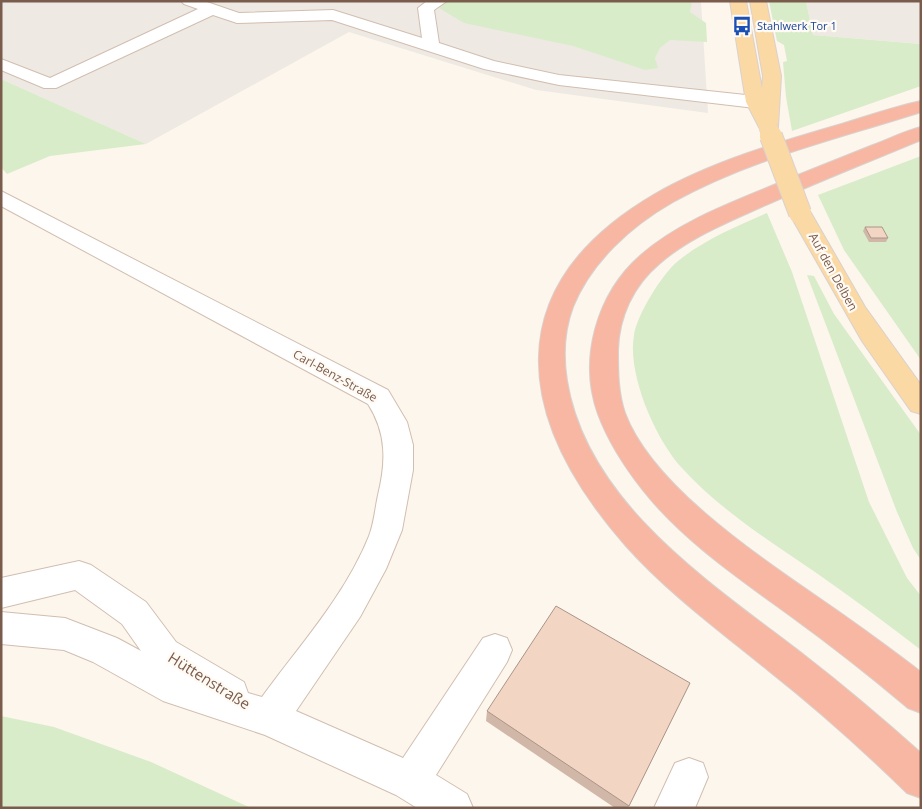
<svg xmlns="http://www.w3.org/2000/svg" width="922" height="809" viewBox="0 0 922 809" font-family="'Open Sans',sans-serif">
<rect width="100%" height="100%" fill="#fdf6ec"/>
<g fill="#efe9e4">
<polygon points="1,1 701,1 708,113 536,90 349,32 146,144 1,79"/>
<polygon points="806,1 921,1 921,44 813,35"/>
</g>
<g fill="#d8ecc9">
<polygon points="442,1 692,1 690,12 706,23 707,42 670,40 660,48 655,58 658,68 645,70 573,46 464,23 439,8"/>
<polygon points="769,1 806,1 813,35 921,44 921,86 792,131 786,97 783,62 787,61 784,45 777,41"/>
<polygon points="1,79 146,144 50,156 7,174 1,167"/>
<polygon points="921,156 921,360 844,250 818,195"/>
<path d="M767 213 792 272 869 502 907 578 921 596V650C886 623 851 597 815 572 768 540 719 509 681 467 655 438 627 374 634 335 637 315 662 274 678 261 704 240 737 226 767 213Z"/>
<polygon points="807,275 814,276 834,314 921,435 921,560 913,548 897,512"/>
<polygon points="1,716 54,727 151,762 251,808 1,808"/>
</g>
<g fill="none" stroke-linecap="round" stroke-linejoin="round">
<defs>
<g id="minor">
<polygon points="181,1 204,1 239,13 333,10 422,38 418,8 427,1 447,1 434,10 439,43 494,61 559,75 755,96 762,98 764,102 762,106 755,108 559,85 484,69 332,20 237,23 213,15 56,88 44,88 1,70 1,59 50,78 198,9 184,4"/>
<path d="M1 191 388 390 407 422 413 445V470L402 530 386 569 360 617 296 711 403 758 483 638 495 634 507 638 512 650 507 662 436 775 467 794 473 808H417L396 795 265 735 163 701 93 662 64 650 1 644V612L65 618 117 638 141 651 122 624 75 590 1 608V578L79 561 91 565 146 602 176 642 244 682 248 693 262 697C299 646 345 596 369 536 374 523 375 509 378 495 386 462 387 434 368 404L1 206Z"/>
<polygon points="689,758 703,763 708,777 695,808 654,808 675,763"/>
</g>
<g id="major">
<polygon points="730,1 746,1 762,89 763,76 750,1 766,1 781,76 778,127 775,131 761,131 746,102"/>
<polygon points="800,206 808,208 811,213 865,307 921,385 921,414 911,411 862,341 789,213 792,208"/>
</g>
<g id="highway">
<path d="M921 101V112C837 139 750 159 673 202 631 226 591 262 573 307 564 331 563 356 567 381 587 504 713 585 804 655 844 686 883 719 921 753V798L907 793C863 750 817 709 769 671 720 631 668 593 626 546 516 421 494 288 655 194 711 162 776 143 838 125 865 117 893 107 921 101Z"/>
<path d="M921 127V140C863 164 805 187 748 213 717 227 685 241 659 264 633 286 619 317 618 350 618 371 618 393 625 413 654 491 775 567 842 614 869 633 895 652 921 672V713L908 708C870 676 832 646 792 617 740 579 682 540 642 489 624 466 608 441 598 414 578 359 597 293 641 255 682 219 739 200 788 179 816 168 845 156 873 145 889 139 905 131 921 127Z"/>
</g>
</defs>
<use href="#minor" stroke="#d1beb0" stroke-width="2"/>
<use href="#major" stroke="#dad1cd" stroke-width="2"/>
<use href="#highway" stroke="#dad1cd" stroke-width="2"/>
<use href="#minor" fill="#fff" fill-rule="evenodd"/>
<use href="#major" fill="#fbd9a5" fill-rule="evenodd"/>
<use href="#highway" fill="#f7b7a3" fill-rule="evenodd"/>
<defs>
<polyline id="major-bridge-far1" points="768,127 772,137"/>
<polyline id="major-bridge" points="771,136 800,213"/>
</defs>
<use href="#major-bridge-far1" stroke="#dad1cd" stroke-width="19" stroke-linecap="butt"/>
<use href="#major-bridge" stroke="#dad1cd" stroke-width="24" stroke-linecap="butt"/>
<use href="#major-bridge-far1" stroke="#fbd9a5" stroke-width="18"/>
<use href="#major-bridge" stroke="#fbd9a5" stroke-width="22"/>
</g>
<g fill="#d1b7a8">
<polygon points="865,227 888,238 886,242 869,242 863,231"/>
<polygon points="690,683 628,808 615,808 486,721 487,711"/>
</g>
<g fill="#f3d5c3" stroke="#aa9588">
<polygon points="865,227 882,227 888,238 871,238"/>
<polygon points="556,606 690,683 629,806 487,711"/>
</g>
<defs>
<symbol id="bus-bare" viewBox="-9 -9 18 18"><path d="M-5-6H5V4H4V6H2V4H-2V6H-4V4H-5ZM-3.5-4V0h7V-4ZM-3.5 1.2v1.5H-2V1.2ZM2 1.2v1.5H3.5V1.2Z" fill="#1a4fb4" stroke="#fffaf3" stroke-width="2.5" paint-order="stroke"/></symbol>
</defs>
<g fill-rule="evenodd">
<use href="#bus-bare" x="728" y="12" width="28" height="28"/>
</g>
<g text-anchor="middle" stroke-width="4.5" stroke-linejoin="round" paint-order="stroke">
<g font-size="11" fill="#164399" stroke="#fffaf3" text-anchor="start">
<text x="757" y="30">Stahlwerk Tor 1</text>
</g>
<g font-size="12" fill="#7a5c4d" stroke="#fffaf3">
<text transform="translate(833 272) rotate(61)" y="4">Auf den Delben</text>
<text transform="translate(335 376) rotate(29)" y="4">Carl-Benz-Straße</text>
</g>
<g font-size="15" fill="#7a5c4d" stroke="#fffaf3">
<text transform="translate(209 681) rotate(32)" y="5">Hüttenstraße</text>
</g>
</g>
<rect width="922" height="809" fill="none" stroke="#7a5c4d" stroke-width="5"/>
</svg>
